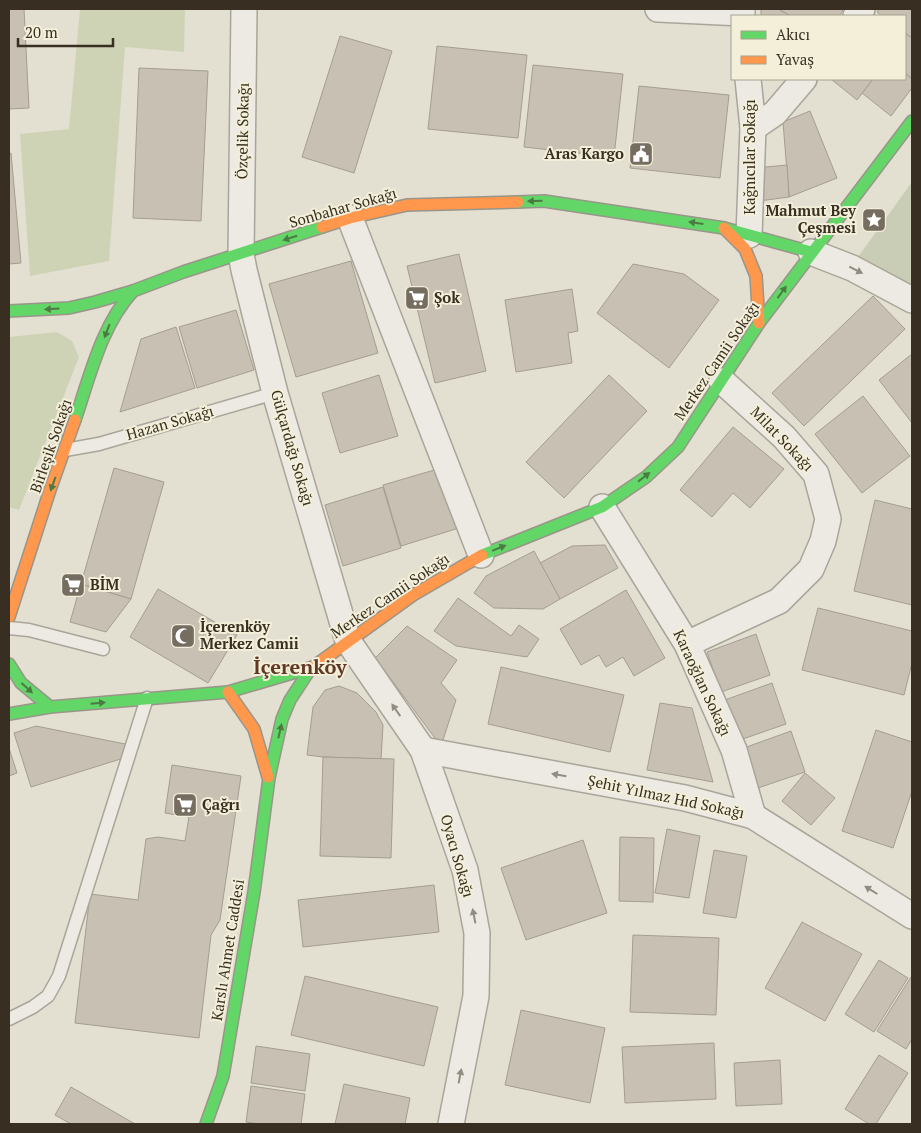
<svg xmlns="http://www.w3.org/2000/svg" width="921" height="1133" viewBox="0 0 921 1133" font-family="'PT Serif',serif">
<rect width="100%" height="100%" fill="#e3e0d2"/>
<g fill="#cfd3b6">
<polygon points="80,9 185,9 184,52 125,47 109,261 30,276 20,134 69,129"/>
<polygon points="57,332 72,341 79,357 19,510 9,507 9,337"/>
</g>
<polygon fill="#cacdb5" points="912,182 912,286 858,257"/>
<g fill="#c7c0b3" stroke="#a49d91">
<polygon points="9,9 24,9 29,108 9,109"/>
<polygon points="761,9 778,9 791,16 761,16"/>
<polygon points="778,9 844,9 839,16 791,16"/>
<polygon points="879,9 912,9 912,38 905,33 905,16 882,16 877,12"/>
<polygon points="905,33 912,38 912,79 905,73"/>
<polygon points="340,36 392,51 354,173 302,157"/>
<polygon points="437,46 527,55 518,138 428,129"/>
<polygon points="533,65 623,74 614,157 524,147"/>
<polygon points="139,68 208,71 201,221 133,218"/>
<polygon points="905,73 912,79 912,88 891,116 862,93 873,79 905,79"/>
<polygon points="831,79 873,79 857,100"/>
<polygon points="639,86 729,95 720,178 630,168"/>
<polygon points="810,111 837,178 789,197 783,122"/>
<polygon points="11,153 21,263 9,264 9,154"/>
<polygon points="787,165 789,197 759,201 755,168"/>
<polygon points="459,254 486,371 435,383 407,266"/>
<polygon points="351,261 378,353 296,377 269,284"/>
<polygon points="633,264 684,274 719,300 669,368 597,313"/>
<polygon points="572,289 578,331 568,333 572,363 516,372 505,300"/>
<polygon points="873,296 905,329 804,426 772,393"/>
<polygon points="236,310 254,370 197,388 179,327"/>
<polygon points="176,327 195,388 120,412 141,339"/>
<polygon points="912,354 912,423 879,380"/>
<polygon points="379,375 398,436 340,453 322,393"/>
<polygon points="609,375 647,411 564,498 526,462"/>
<polygon points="863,396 910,456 862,493 815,434"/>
<polygon points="733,427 784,469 750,508 733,493 712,517 680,490"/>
<polygon points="114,468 164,482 131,599 81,584"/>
<polygon points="441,468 459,528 401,546 383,485"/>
<polygon points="383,487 401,548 343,566 325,505"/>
<polygon points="875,500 912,509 912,605 854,591"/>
<polygon points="605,545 618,568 560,599 540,563 572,546"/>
<polygon points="534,551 560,599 543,609 494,608 474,593 486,576"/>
<polygon points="81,584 131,599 106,632 70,622"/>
<polygon points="158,589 237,635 208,683 130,637"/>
<polygon points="626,590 665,658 634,676 623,657 606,667 599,655 581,665 560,629"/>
<polygon points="458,598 511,636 519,625 539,639 527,657 456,646 434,631"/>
<polygon points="818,608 912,631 912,663 904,695 802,670"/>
<polygon points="407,626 457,660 441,683 456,700 441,746 375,658"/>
<polygon points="756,634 770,675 721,692 707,652"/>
<polygon points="501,667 624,695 610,752 488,724"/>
<polygon points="772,683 786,724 737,741 722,701"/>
<polygon points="339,686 357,693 376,712 383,725 381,759 323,757 307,755 313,707 325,690"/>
<polygon points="660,703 692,708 713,782 647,770"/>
<polygon points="36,726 130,745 127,757 31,787 14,733"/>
<polygon points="876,730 912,742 912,791 893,848 842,831"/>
<polygon points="791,731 805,772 755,789 741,749"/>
<polygon points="9,748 17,773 9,776"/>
<polygon points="323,757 394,759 391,858 320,856"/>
<polygon points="172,765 241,776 220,920 211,935 199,1038 75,1023 90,894 138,900 146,839 158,837 185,841 189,817 165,813"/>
<polygon points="805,773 835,798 811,825 782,801"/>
<polygon points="667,829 700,836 689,898 655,893"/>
<polygon points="620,837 654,838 653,902 619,901"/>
<polygon points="583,840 607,913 526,940 501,868"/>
<polygon points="714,850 747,856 736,918 703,913"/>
<polygon points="434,885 439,932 303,947 298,900"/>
<polygon points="802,922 862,954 825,1021 765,988"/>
<polygon points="633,935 719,938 716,1015 630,1012"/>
<polygon points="879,960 908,978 874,1032 845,1014"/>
<polygon points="305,976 438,1007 424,1066 291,1035"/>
<polygon points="911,977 912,978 912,1039 906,1049 877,1031"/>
<polygon points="521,1010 605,1028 590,1103 505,1085"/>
<polygon points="714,1043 716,1099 625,1103 622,1047"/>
<polygon points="256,1046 310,1054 305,1091 251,1083"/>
<polygon points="879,1055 908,1073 876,1124 869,1124 845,1109"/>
<polygon points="780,1060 782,1104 736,1106 734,1063"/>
<polygon points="344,1084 410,1098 405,1124 335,1124"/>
<polygon points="251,1086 305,1094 301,1124 259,1124 246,1122"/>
<polygon points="71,1087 135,1124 71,1124 55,1115"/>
</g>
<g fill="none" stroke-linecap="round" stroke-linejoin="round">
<defs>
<g id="lane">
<polyline points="65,450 99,444 275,393"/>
<polyline points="9,628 29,630 103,649"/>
<polyline points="9,1019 33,1007 48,996 59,976 147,698"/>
</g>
<g id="street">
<polyline points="244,9 241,254 244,270 275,393 348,641 423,750 465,870 477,933 476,996 451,1124"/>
<polyline points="658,9 742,13"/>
<polyline points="856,16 862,9"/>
<polyline points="748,79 753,128 749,235"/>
<polyline points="753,128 775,113 804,79"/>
<polyline points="350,218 481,555"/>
<polyline points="811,252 852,268 912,300"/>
<polyline points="602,507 687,644 734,750 753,816"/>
<polyline points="687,644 779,601 811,569 823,541 828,519 816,474 784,437 722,381"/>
<polyline points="423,750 685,798 753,816 912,916"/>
</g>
<g id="fast">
<polyline points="518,202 544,201 724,228 811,252"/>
<polyline points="9,311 69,308 95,302 133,291 183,272 322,227"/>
<path d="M75 420C90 376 101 326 133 291"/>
<polyline points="482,555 602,507 646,477 678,447 759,323 912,121"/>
<polyline points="9,664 21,683 50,707"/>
<polyline points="9,714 50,707 228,692 313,667"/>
<polyline points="206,1124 223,1076 254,892 269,778 282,719 290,700 311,668"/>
</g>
<g id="slow">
<polyline points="322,227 350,218 407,205 518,202"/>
<polyline points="724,228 745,249 756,276 759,323"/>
<polyline points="9,617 50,490 75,420"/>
<polyline points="313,667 413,595 482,555"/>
<polyline points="228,692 254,729 268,777"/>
</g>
</defs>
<use href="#lane" stroke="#a9a59a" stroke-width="15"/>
<use href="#street" stroke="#a9a59a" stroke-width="28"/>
<use href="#fast" stroke="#99958a" stroke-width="14"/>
<use href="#slow" stroke="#99958a" stroke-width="14"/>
<use href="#lane" stroke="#eceae2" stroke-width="12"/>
<use href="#street" stroke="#eceae2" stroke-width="25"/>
<use href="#fast" stroke="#63d668" stroke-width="11"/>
<use href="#slow" stroke="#ff974d" stroke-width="11"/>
</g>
<defs><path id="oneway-solid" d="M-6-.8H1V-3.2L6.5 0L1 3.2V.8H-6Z" transform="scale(1.25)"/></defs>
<g fill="#4b7a42">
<use href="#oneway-solid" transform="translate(535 201) rotate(178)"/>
<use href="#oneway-solid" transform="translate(696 223) rotate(-172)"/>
<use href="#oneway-solid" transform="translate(290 238) rotate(162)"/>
<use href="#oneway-solid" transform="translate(782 292) rotate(-54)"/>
<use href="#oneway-solid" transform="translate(52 309) rotate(177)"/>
<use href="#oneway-solid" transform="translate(107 331) rotate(111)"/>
<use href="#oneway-solid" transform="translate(644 477) rotate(-38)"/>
<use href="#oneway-solid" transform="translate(53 484) rotate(110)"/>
<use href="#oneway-solid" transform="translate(499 548) rotate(-22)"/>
<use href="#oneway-solid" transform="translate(27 688) rotate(42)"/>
<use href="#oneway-solid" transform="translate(98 703) rotate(-5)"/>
<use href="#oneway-solid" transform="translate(280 731) rotate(-77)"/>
</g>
<g fill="#928c82">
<use href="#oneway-solid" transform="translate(856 270) rotate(27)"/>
<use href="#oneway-solid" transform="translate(396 710) rotate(-125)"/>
<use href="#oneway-solid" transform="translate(559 775) rotate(-170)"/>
<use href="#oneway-solid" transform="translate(871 890) rotate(-148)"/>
<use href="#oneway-solid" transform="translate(474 916) rotate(-101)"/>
<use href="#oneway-solid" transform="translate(460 1076) rotate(-79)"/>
</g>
<defs>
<symbol id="civic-square" viewBox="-11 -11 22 22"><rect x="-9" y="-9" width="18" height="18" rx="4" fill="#746d60" stroke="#f3efd9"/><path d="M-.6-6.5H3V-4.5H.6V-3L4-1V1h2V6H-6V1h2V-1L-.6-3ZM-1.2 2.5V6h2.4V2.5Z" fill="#fff"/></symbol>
<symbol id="sight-square" viewBox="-11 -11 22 22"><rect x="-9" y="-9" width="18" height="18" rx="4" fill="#746d60" stroke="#f3efd9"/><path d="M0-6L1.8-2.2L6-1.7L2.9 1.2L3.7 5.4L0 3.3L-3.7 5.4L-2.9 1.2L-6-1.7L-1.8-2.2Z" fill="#fff"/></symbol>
<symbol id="supermarket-square" viewBox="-11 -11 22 22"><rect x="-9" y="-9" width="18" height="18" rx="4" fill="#746d60" stroke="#f3efd9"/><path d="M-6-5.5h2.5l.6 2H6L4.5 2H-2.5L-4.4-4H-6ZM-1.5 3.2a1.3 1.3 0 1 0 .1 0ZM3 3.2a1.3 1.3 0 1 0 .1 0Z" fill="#fff"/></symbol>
<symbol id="mosque-square" viewBox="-11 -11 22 22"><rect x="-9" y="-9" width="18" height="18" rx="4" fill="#746d60" stroke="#f3efd9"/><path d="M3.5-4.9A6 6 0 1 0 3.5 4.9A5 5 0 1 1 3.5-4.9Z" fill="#fff"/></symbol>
</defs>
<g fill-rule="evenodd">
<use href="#civic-square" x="627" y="140" width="28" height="28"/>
<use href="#sight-square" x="860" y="206" width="28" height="28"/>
<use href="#supermarket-square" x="403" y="284" width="28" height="28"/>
<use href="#supermarket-square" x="59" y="571" width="28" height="28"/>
<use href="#mosque-square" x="169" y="622" width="28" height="28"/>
<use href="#supermarket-square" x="171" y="791" width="28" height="28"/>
</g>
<g text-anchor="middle" stroke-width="4" stroke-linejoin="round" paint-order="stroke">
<g font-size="15" fill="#382f22" stroke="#f3efd9">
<text transform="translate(243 131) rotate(-89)" y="5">Özçelik Sokağı</text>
<text transform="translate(750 157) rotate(-90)" y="5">Kağnıcılar Sokağı</text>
<text transform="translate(343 208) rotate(-16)" y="5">Sonbahar Sokağı</text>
<text transform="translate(717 361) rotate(-56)" y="5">Merkez Camii Sokağı</text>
<text transform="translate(170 423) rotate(-16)" y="5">Hazan Sokağı</text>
<text transform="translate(782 439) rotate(46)" y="5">Milat Sokağı</text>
<text transform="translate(51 446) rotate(-71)" y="5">Birleşik Sokağı</text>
<text transform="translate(292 448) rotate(74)" y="5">Gülçardağı Sokağı</text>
<text transform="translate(390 596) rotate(-34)" y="5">Merkez Camii Sokağı</text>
<text transform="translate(702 683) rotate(65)" y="5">Karaoğlan Sokağı</text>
<text transform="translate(666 797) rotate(12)" y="5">Şehit Yılmaz Hıd Sokağı</text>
<text transform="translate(457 856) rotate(74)" y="5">Oyacı Sokağı</text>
<text transform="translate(228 950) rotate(-81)" y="5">Karslı Ahmet Caddesi</text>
</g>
<g font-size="15" font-weight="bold" fill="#382f22" stroke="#f3efd9" text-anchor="start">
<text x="624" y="159" text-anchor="end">Aras Kargo</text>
<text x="856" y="216" text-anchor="end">Mahmut Bey<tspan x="856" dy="17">Çeşmesi</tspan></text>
<text x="434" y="303">Şok</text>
<text x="90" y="590">BİM</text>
<text x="200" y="632">İçerenköy<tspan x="200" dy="17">Merkez Camii</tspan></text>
<text x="202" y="810">Çağrı</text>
</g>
<g font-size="20" font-weight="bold" fill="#603926" stroke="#f3efd9">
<text x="300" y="674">İçerenköy</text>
</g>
</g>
<rect width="921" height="1133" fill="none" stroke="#382f22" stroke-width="20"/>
<rect x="731" y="15" width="175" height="65" fill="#f3efd9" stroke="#a8a290"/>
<rect x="741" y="31" width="25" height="8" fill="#63d668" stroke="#a8a290"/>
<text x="776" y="40" font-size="15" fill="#382f22">Akıcı</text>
<rect x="741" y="56" width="25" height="8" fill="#ff974d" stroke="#a8a290"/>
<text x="776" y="65" font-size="15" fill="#382f22">Yavaş</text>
<path d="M18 38v8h95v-8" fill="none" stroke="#382f22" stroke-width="2.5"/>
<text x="25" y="38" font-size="15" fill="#382f22" stroke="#f3efd9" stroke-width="4" paint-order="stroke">20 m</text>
</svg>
